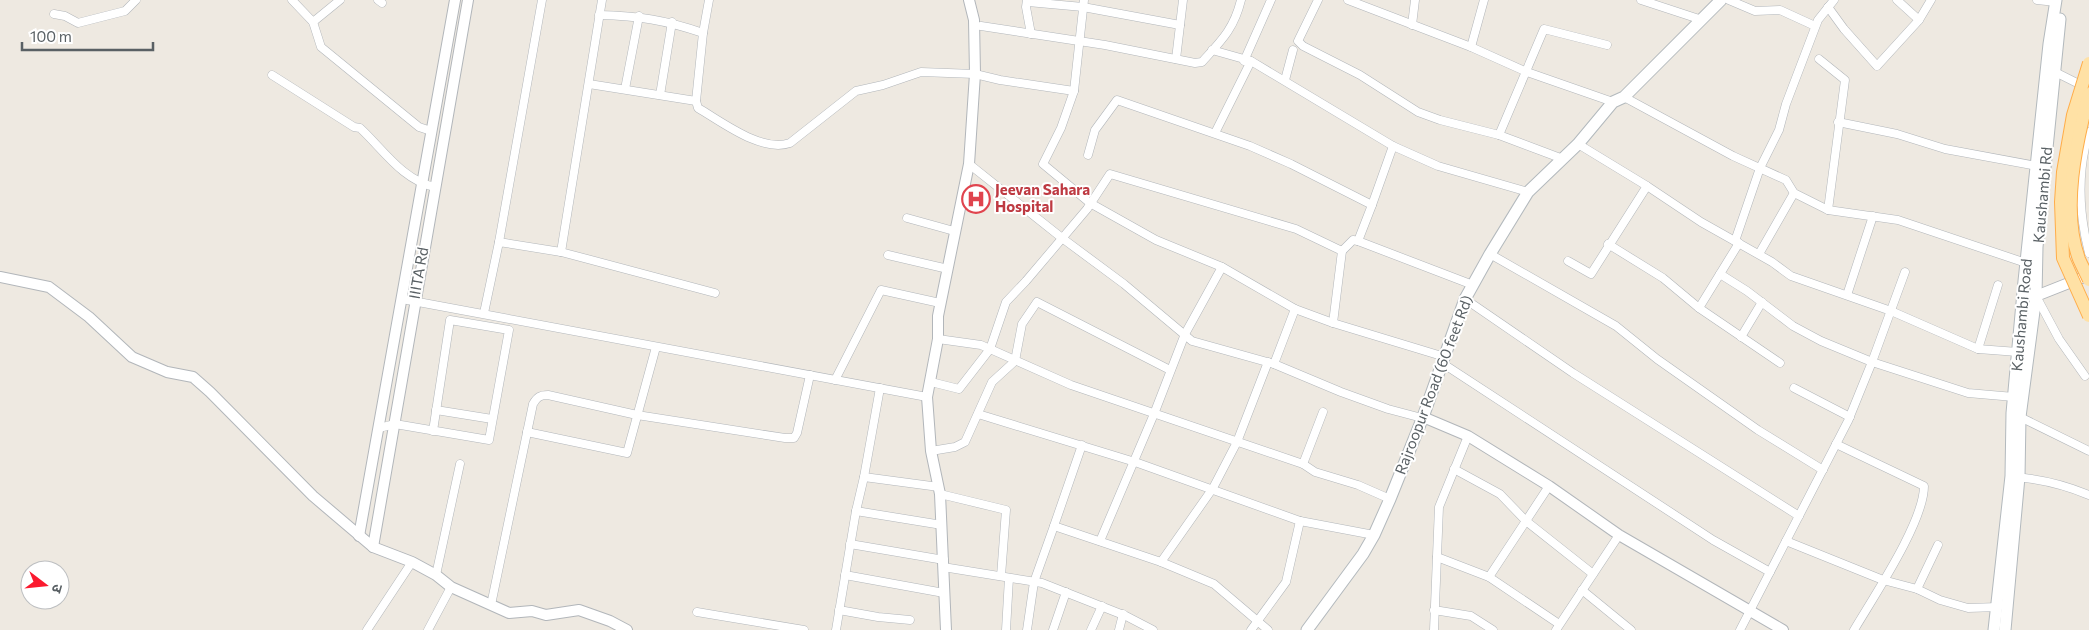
<svg xmlns="http://www.w3.org/2000/svg" width="2089" height="630" viewBox="0 0 2089 630" font-family="Commissioner,'Noto Sans Devanagari',sans-serif">
<rect width="100%" height="100%" fill="#eee9e1"/>
<g fill="none" stroke-linecap="round" stroke-linejoin="round">
<defs>
<g id="minor">
<polyline points="292,0 313,22 340,0"/>
<polyline points="378,0 382,3"/>
<path d="M709 0 703 33 696 101 698 108C722 122 762 153 790 143L856 91 883 85 921 72 975 74 1000 80 1074 91"/>
<polyline points="1027,0 1026,7 1031,34"/>
<polyline points="1084,0 1074,91 1061,128 1043,164 1090,203 1156,240 1222,267 1295,309 1333,323 1445,357"/>
<polyline points="1318,0 1298,41 1303,46 1360,75 1418,112 1440,120 1499,135 1563,159"/>
<polyline points="1348,0 1471,47 1527,72 1613,102"/>
<polyline points="1641,0 1702,20"/>
<polyline points="1729,0 1755,11 1780,10 1815,26"/>
<polyline points="1897,0 1919,20"/>
<polyline points="2037,0 2056,2"/>
<polyline points="1028,2 1083,7 1180,25"/>
<polyline points="1828,7 1844,29 1877,66 1919,20 1931,0"/>
<polyline points="54,14 65,16 78,23 125,11 136,0"/>
<path d="M599 15C639 16 665 20 703 33"/>
<polyline points="313,22 321,47 419,127 431,131"/>
<polyline points="1412,25 1415,0"/>
<path d="M981 26 1105 45 1195 63 1202 62C1221 41 1234 29 1241 0"/>
<polyline points="1471,47 1484,0"/>
<polyline points="1212,50 1251,61 1393,146 1438,166 1528,192"/>
<polyline points="1176,59 1183,0"/>
<polyline points="1819,59 1845,80 1828,210"/>
<polyline points="1244,61 1271,0"/>
<polyline points="2051,70 2085,87"/>
<path d="M272 75 354 127 360 128C382 148 403 181 435 187"/>
<polyline points="1285,80 1293,50"/>
<polyline points="589,84 696,101"/>
<polyline points="625,89 639,16"/>
<polyline points="660,95 672,22"/>
<polyline points="1624,97 1733,156 1786,180 1794,193 1828,210 1898,220 2026,263"/>
<polyline points="1838,122 1897,134 1945,149 2037,166"/>
<path d="M2089 132C2077 171 2079 214 2089 253"/>
<polyline points="1215,133 1251,61"/>
<polyline points="1499,135 1544,29 1607,45"/>
<polyline points="1578,144 1647,186 1701,222 1772,262 1791,276 1891,311 1978,349 2018,352"/>
<polyline points="1088,155 1095,130 1117,100 1250,146 1291,164 1372,205 1358,241"/>
<polyline points="969,164 1062,238 1124,284 1192,341 1274,364 1341,392 1388,409 1422,418"/>
<polyline points="1372,205 1393,146"/>
<polyline points="907,218 954,231"/>
<polyline points="1735,241 1760,168 1779,130 1786,104 1818,20 1834,0"/>
<polyline points="499,242 542,0"/>
<polyline points="1739,243 1699,308 1780,363"/>
<polyline points="1608,244 1663,278 1699,308"/>
<polyline points="561,252 602,0"/>
<polyline points="1490,254 1616,326 1657,359 1758,430 1823,470"/>
<polyline points="1759,254 1794,193"/>
<polyline points="888,255 948,269"/>
<polyline points="1568,261 1591,274 1647,186"/>
<polyline points="1720,274 1747,291 1793,326 1821,341 1872,362 1968,393 2014,397"/>
<polyline points="1847,295 1873,216"/>
<polyline points="2036,296 2059,339 2085,376"/>
<polyline points="402,299 927,397"/>
<polyline points="1465,299 1573,373 1799,516"/>
<polyline points="484,313 499,242 561,252 715,293"/>
<polyline points="1333,323 1342,251"/>
<polyline points="1741,337 1762,302"/>
<polyline points="938,339 981,345 1071,385 1303,464 1315,472 1358,485 1390,499"/>
<polyline points="1978,349 1998,285"/>
<polyline points="1442,363 1713,540 1770,572"/>
<polyline points="1274,364 1295,309"/>
<polyline points="835,380 881,290 940,303"/>
<polyline points="931,382 959,389 990,349 1006,302 1026,281 1087,209 1110,174 1296,229 1342,251 1353,240 1358,241 1473,285"/>
<polyline points="1794,388 1850,417"/>
<polyline points="436,410 492,419"/>
<polyline points="978,414 1135,462 1300,521 1374,535"/>
<polyline points="2018,416 2089,451"/>
<polyline points="379,428 395,424 489,440 509,330 450,320 433,431"/>
<polyline points="527,432 627,453 656,347"/>
<path d="M1836 444 1924 486C1924 522 1874 596 1854 630"/>
<polyline points="1082,445 1054,526 1161,562 1214,584 1268,630"/>
<polyline points="931,451 955,447 965,442 992,382 1015,361 1022,324 1037,302 1170,370"/>
<polyline points="1303,464 1323,412"/>
<polyline points="1454,469 1500,494 1526,521 1593,574"/>
<polyline points="864,477 880,388"/>
<path d="M2015 477C2041 479 2065 485 2089 495"/>
<polyline points="940,494 1006,510 1001,576"/>
<polyline points="856,511 942,525"/>
<polyline points="1100,541 1154,414 1185,334 1222,267"/>
<polyline points="1786,541 1883,580 1917,589 1940,600 1968,608 1998,607"/>
<polyline points="850,544 944,560"/>
<polyline points="1437,557 1489,577 1559,624"/>
<polyline points="1161,562 1213,488 1237,442 1268,362"/>
<polyline points="943,567 1042,583 1126,616 1153,630"/>
<polyline points="436,575 460,464"/>
<polyline points="845,575 944,593"/>
<polyline points="1489,577 1549,486"/>
<polyline points="1917,589 1938,545"/>
<polyline points="1582,590 1631,630"/>
<path d="M491 605 533 404C537 397 540 395 548 395L637 415 785 438H794L797 433 810 375"/>
<polyline points="839,610 878,617 910,620"/>
<polyline points="1434,610 1471,616 1493,630"/>
<polyline points="697,612 804,630"/>
<polyline points="367,630 412,562"/>
<polyline points="428,630 451,587"/>
<polyline points="836,630 856,511 864,477 939,487"/>
<polyline points="1006,630 1009,578"/>
<polyline points="1027,630 1034,582 1054,526"/>
<polyline points="1053,630 1066,592"/>
<polyline points="1091,630 1102,606"/>
<polyline points="1119,630 1123,614"/>
<polyline points="1251,630 1286,582 1300,521"/>
<polyline points="1434,630 1439,507 1468,436"/>
<polyline points="1556,630 1619,535"/>
<polyline points="1740,630 1848,421 1872,362 1905,272"/>
</g>
<g id="tertiary">
<polyline points="0,277 49,287 89,317 132,357 167,372 193,377 210,392 313,496 373,547 412,562 436,575 451,587 509,613 532,611 546,615 579,610 610,621 627,630"/>
<polyline points="2029,295 2036,296 2089,275"/>
<polyline points="1423,417 1468,436 1549,486 1619,535 1783,630"/>
<polyline points="359,536 455,0"/>
<polyline points="373,547 468,0"/>
<polyline points="946,630 940,494 931,451 927,397 938,339 938,316 969,164 975,74 974,20 969,0"/>
</g>
<g id="secondary">
<polyline points="1307,630 1363,554 1374,535 1390,499 1423,417 1465,299 1490,254 1528,192 1578,144 1613,102 1624,97 1721,0"/>
<polyline points="1994,630 2011,476 2012,413 2024,281 2049,44 2056,0"/>
<polyline points="2005,630 2019,477 2020,417 2036,296 2037,247 2060,19"/>
</g>
</defs>
<use href="#minor" stroke="#b2b6ba" stroke-width="9"/>
<use href="#tertiary" stroke="#b2b6ba" stroke-width="12"/>
<use href="#secondary" stroke="#b3b9bd" stroke-width="13"/>
<use href="#minor" stroke="#fff" stroke-width="8"/>
<use href="#tertiary" stroke="#fff" stroke-width="10"/>
<use href="#secondary" stroke="#fff" stroke-width="11"/>
<defs>
<g id="primary-bridge">
<polyline points="2089,63 2073,115 2063,172 2061,202 2063,258 2089,316"/>
<path d="M2089 94C2076 143 2061 210 2079 259 2082 266 2086 273 2089 280"/>
</g>
</defs>
<use href="#primary-bridge" stroke="#ffad49" stroke-width="14" stroke-linecap="butt"/>
<use href="#primary-bridge" stroke="#ffe1a5" stroke-width="12"/>
</g>
<defs>
<symbol id="hospital-ring" viewBox="-11 -11 22 22"><circle r="9.5" fill="#fff" stroke="#e0444e" stroke-width="1.5"/><path d="M-5-5h3v3.5h4V-5h3V5h-3V1.5h-4V5h-3Z" fill="#e0444e"/></symbol>
</defs>
<g fill-rule="evenodd">
<use href="#hospital-ring" x="960" y="183" width="32" height="32"/>
</g>
<g text-anchor="middle" stroke-width="4" stroke-linejoin="round" paint-order="stroke">
<g font-size="15" font-weight="bold" fill="#be3a42" stroke="#fff" text-anchor="start">
<text x="995" y="195">Jeevan Sahara<tspan x="995" dy="17">Hospital</tspan></text>
</g>
<g font-size="15" fill="#596064" stroke="#fff">
<text transform="translate(2043 195) rotate(-85)" y="5">Kaushambi Rd</text>
<text transform="translate(419 273) rotate(-80)" y="5">IIITA Rd</text>
<text transform="translate(2022 315) rotate(-85)" y="5">Kaushambi Road</text>
<text transform="translate(1434 385) rotate(-69)" y="5">Rajroopur Road (60 feet Rd)</text>
</g>
</g>
<g transform="translate(45 585) rotate(106)"><circle r="24" fill="#ffffff" stroke="#bdbfc1"/>
<path d="M0-4L9 19L0 12L-9 19Z" fill="#fb1a2f"/>
<text y="-8" font-size="14" font-weight="bold" text-anchor="middle" fill="#596064">उ</text>
</g>
<path d="M22 42v8h131v-8" fill="none" stroke="#596064" stroke-width="2.5"/>
<text x="30" y="42" font-size="15" fill="#596064" stroke="#ffffff" stroke-width="4" paint-order="stroke">100 m</text>
</svg>
